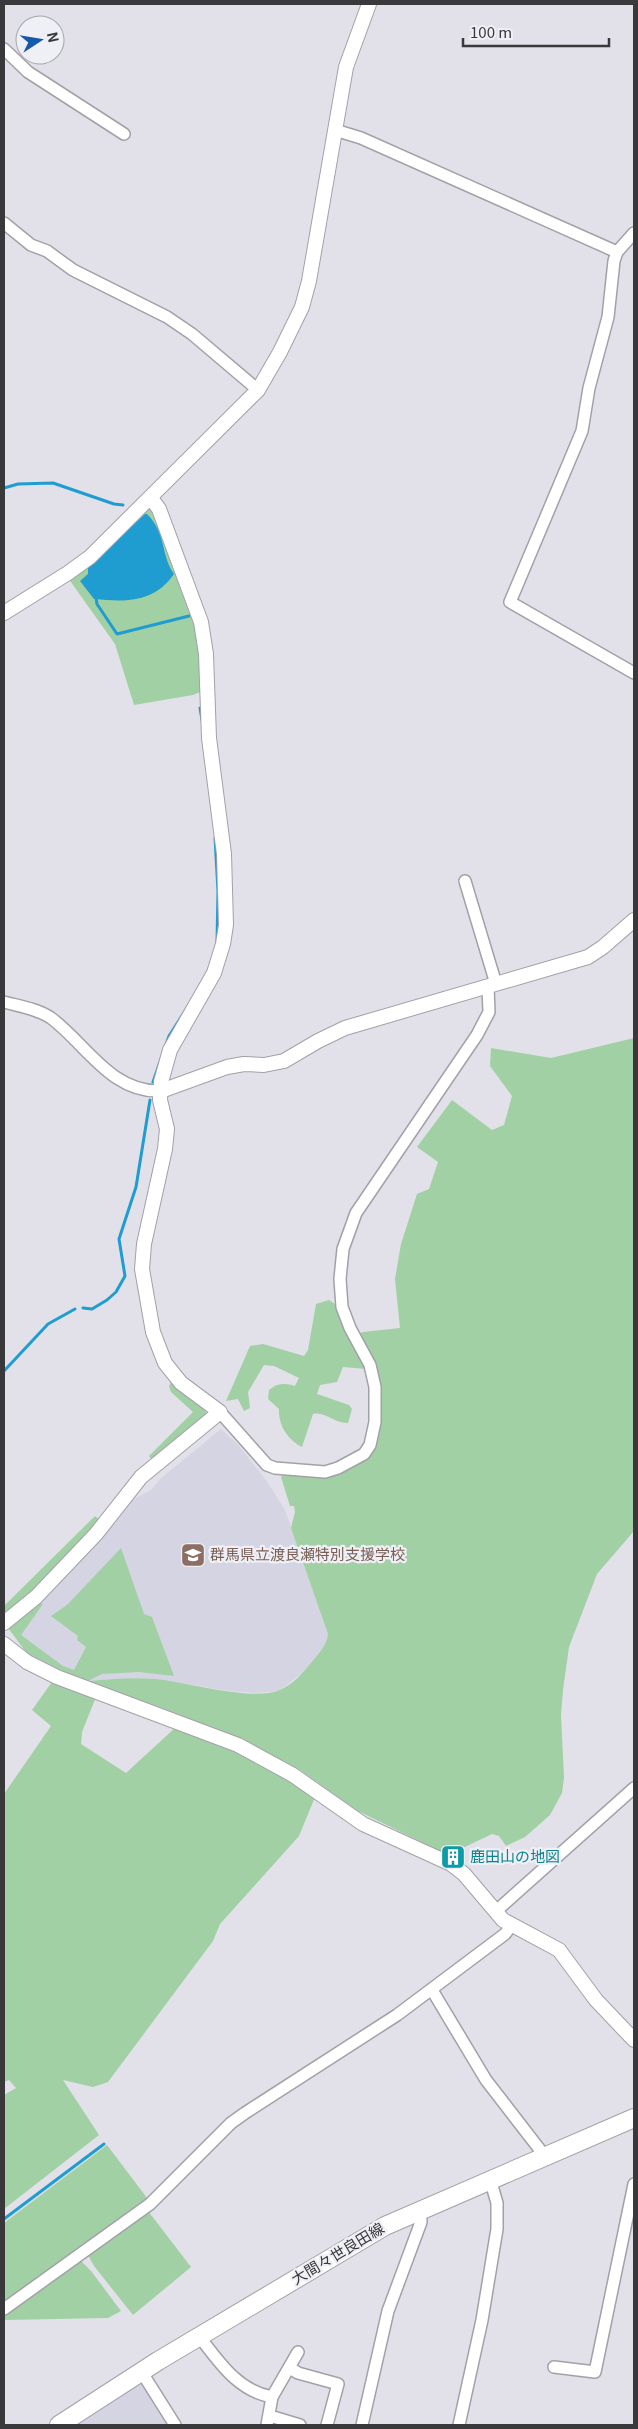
<svg xmlns="http://www.w3.org/2000/svg" width="638" height="2429" viewBox="0 0 638 2429" font-family="Georgia,'Noto Sans JP',serif">
<rect width="100%" height="100%" fill="#e2e1e9"/>
<g fill="#d5d4e3">
<polygon points="221,1429 239,1446 266,1480 285,1510 328,1634 328,1642 306,1670 279,1691 256,1693 229,1691 158,1679 136,1678 86,1681 27,1653 17,1641 37,1603 98,1542 130,1501 151,1490 160,1479"/>
<polygon points="137,2382 145,2383 170,2425 74,2425"/>
</g>
<g fill="#a1d0a4">
<polygon points="149,509 155,515 197,624 203,691 193,695 134,705 115,644 68,578"/>
<path d="M634 1038V1531L597 1574 569 1647 563 1690 561 1715 564 1778 562 1793 550 1815 525 1837 506 1846 499 1836 492 1834 448 1855 358 1811 300 1770 237 1738 157 1706 121 1694 63 1671 27 1653 8 1628 37 1603 43 1604 21 1635 63 1666 74 1670 86 1647 77 1640 78 1636 51 1616 67 1605 121 1548 144 1614 152 1617 174 1676 139 1672 102 1674 88 1681C110 1679 133 1677 156 1679 187 1682 252 1702 280 1690 292 1685 303 1673 311 1663 318 1654 327 1646 328 1634L291 1528 295 1512 294 1506H290L281 1477 286 1471 320 1478 330 1476 347 1468 379 1425 381 1414 377 1376 366 1369 343 1367 337 1382 320 1385 317 1394 349 1405 352 1409 348 1423C335 1424 325 1411 313 1414L302 1447C288 1440 278 1425 279 1409L268 1399 269 1390C277 1383 285 1383 295 1386L299 1378 274 1366 264 1365 248 1392 250 1408 244 1411 238 1399 226 1401 250 1346 263 1344 304 1356 308 1350 316 1304 329 1300 338 1306 350 1338 363 1332 400 1328 395 1279 401 1244 417 1194 429 1189 438 1162 417 1147 452 1100 492 1130 504 1125 512 1096 490 1066 491 1048 551 1058Z"/>
<polygon points="172,1380 201,1405 207,1414 153,1461 149,1456 193,1412 171,1392 169,1386"/>
<polygon points="95,1516 102,1522 34,1593 4,1618 4,1606"/>
<polygon points="52,1682 96,1697 82,1732 81,1744 126,1773 176,1727 264,1764 315,1797 299,1836 220,1924 213,1941 108,2082 93,2087 63,2080 99,2135 4,2209 4,2095 16,2088 9,2080 4,2082 4,1794 51,1726 32,1710"/>
<polygon points="107,2145 147,2198 146,2202 4,2306 4,2223"/>
<polygon points="148,2211 191,2267 133,2315 94,2266 88,2255"/>
<polygon points="80,2260 91,2271 121,2311 108,2318 4,2320 4,2313"/>
</g>
<path fill="#1f9dd0" d="M145 514H147C167 534 160 554 174 574 154 603 126 602 94 599L80 581 88 574V568Z"/>
<g fill="none" stroke-linecap="round" stroke-linejoin="round">
<g stroke="#1f9dd0" stroke-width="3">
<polyline points="4,488 18,484 53,483 114,504 123,505"/>
<polyline points="96,597 97,604 117,634 189,616"/>
<polyline points="200,708 202,720"/>
<polyline points="215,838 218,891 217,942"/>
<polyline points="153,1082 169,1036 187,1008"/>
<polyline points="83,1308 92,1309 107,1300 116,1292 125,1276 119,1239 136,1187 150,1100"/>
<polyline points="4,1371 48,1324 75,1309"/>
<polyline points="4,2219 104,2144"/>
</g>
<defs>
<g id="minor">
<polyline points="4,49 28,72 124,134"/>
<polyline points="335,130 361,138 617,252"/>
<polyline points="4,223 31,245 47,251 73,270 167,317 192,334 258,390"/>
<polyline points="634,233 617,252 614,261 608,317 589,388 582,431 510,602 634,673"/>
<polyline points="465,881 496,984"/>
<path d="M4 1002C19 1006 38 1009 51 1018 86 1044 111 1093 161 1091"/>
<polyline points="220,1412 267,1465 275,1468 325,1472 338,1468 364,1454 370,1445 375,1422 375,1387 370,1365 350,1328 342,1307 340,1279 343,1249 356,1213 477,1035 489,1012 488,987"/>
<polyline points="495,1912 634,1788"/>
<polyline points="432,1990 486,2080 544,2155"/>
<polyline points="4,2309 150,2204 231,2123 245,2113 397,2015 505,1934 511,1926"/>
<path d="M199 2336C219 2362 238 2391 272 2397"/>
<polyline points="554,2367 595,2372 634,2184"/>
<polyline points="290,2368 298,2373 338,2384 327,2425"/>
<polyline points="141,2371 175,2425"/>
<polyline points="270,2416 300,2425"/>
<polyline points="267,2425 272,2397 298,2352"/>
<polyline points="362,2425 388,2311 421,2222 420,2209"/>
<polyline points="459,2425 482,2320 497,2229 497,2203 490,2179"/>
</g>
<g id="tertiary">
<polyline points="4,613 68,573 90,557 258,390 280,352 302,307 309,281 346,67 369,4"/>
<polyline points="161,1091 227,1067 244,1064 264,1065 284,1061 318,1041 345,1028 588,957 603,947 634,920"/>
<polyline points="4,1623 36,1597 96,1534 141,1477 220,1412 181,1383 165,1363 153,1332 142,1269 144,1244 165,1149 167,1129 160,1100 161,1082 170,1050 214,973 223,944 226,925 224,854 209,738 206,654 201,622 159,509 151,498"/>
<polyline points="4,1644 27,1662 57,1677 238,1745 293,1775 363,1824 451,1864 464,1874 503,1920 559,1950 596,2000 634,2040"/>
</g>
<polyline id="primary" points="59,2425 158,2361 385,2226 634,2118"/>
</defs>
<use href="#minor" stroke="#a2a1a8" stroke-width="14"/>
<use href="#tertiary" stroke="#a2a1a8" stroke-width="16"/>
<use href="#primary" stroke="#a2a1a8" stroke-width="20"/>
<use href="#minor" stroke="#fff" stroke-width="11"/>
<use href="#tertiary" stroke="#fff" stroke-width="14"/>
<use href="#primary" stroke="#fff" stroke-width="18"/>
</g>
<defs>
<symbol id="school-square" viewBox="-11 -11 22 22"><rect x="-9" y="-9" width="18" height="18" rx="4" fill="#8d6e63" stroke="#efeff6"/><path d="M0-5L7-2L0 1L-7-2ZM-4 1L0 2.5L4 1V4Q0 6-4 4Z" fill="#fff"/></symbol>
<symbol id="building-square" viewBox="-11 -11 22 22"><rect x="-9" y="-9" width="18" height="18" rx="4" fill="#0f9aa8" stroke="#efeff6"/><path d="M-4-6H4V6H1V3H-1V6H-4ZM-2.5-4.3h1.7v1.8h-1.7ZM.8-4.3h1.7v1.8H.8ZM-2.5-1h1.7V.8h-1.7ZM.8-1h1.7V.8H.8Z" fill="#fff"/></symbol>
</defs>
<g fill-rule="evenodd">
<use href="#school-square" x="179" y="1541" width="28" height="28"/>
<use href="#building-square" x="439" y="1843" width="28" height="28"/>
</g>
<g text-anchor="middle" stroke-width="4.5" stroke-linejoin="round" paint-order="stroke">
<g font-size="15" fill="#785e54" stroke="#efeff6" text-anchor="start">
<text x="210" y="1560">群馬県立渡良瀬特別支援学校</text>
</g>
<g font-size="15" fill="#0d838f" stroke="#efeff6" text-anchor="start">
<text x="470" y="1862">鹿田山の地図</text>
</g>
<g font-size="15" fill="#39393c" stroke="#efeff6">
<text transform="translate(338 2254) rotate(-31)" y="5">大間々世良田線</text>
</g>
</g>
<rect width="638" height="2429" fill="none" stroke="#39393c" stroke-width="10"/>
<g transform="translate(40 40) rotate(78)"><circle r="24" fill="#efeff6" stroke="#a6a6ac"/>
<path d="M0-4L9 19L0 12L-9 19Z" fill="#1559a9"/>
<text y="-8" font-size="14" font-weight="bold" text-anchor="middle" fill="#39393c">N</text>
</g>
<path d="M463 38v8h146v-8" fill="none" stroke="#39393c" stroke-width="2.5"/>
<text x="470" y="38" font-size="15" fill="#39393c" stroke="#efeff6" stroke-width="4" paint-order="stroke">100 m</text>
</svg>
